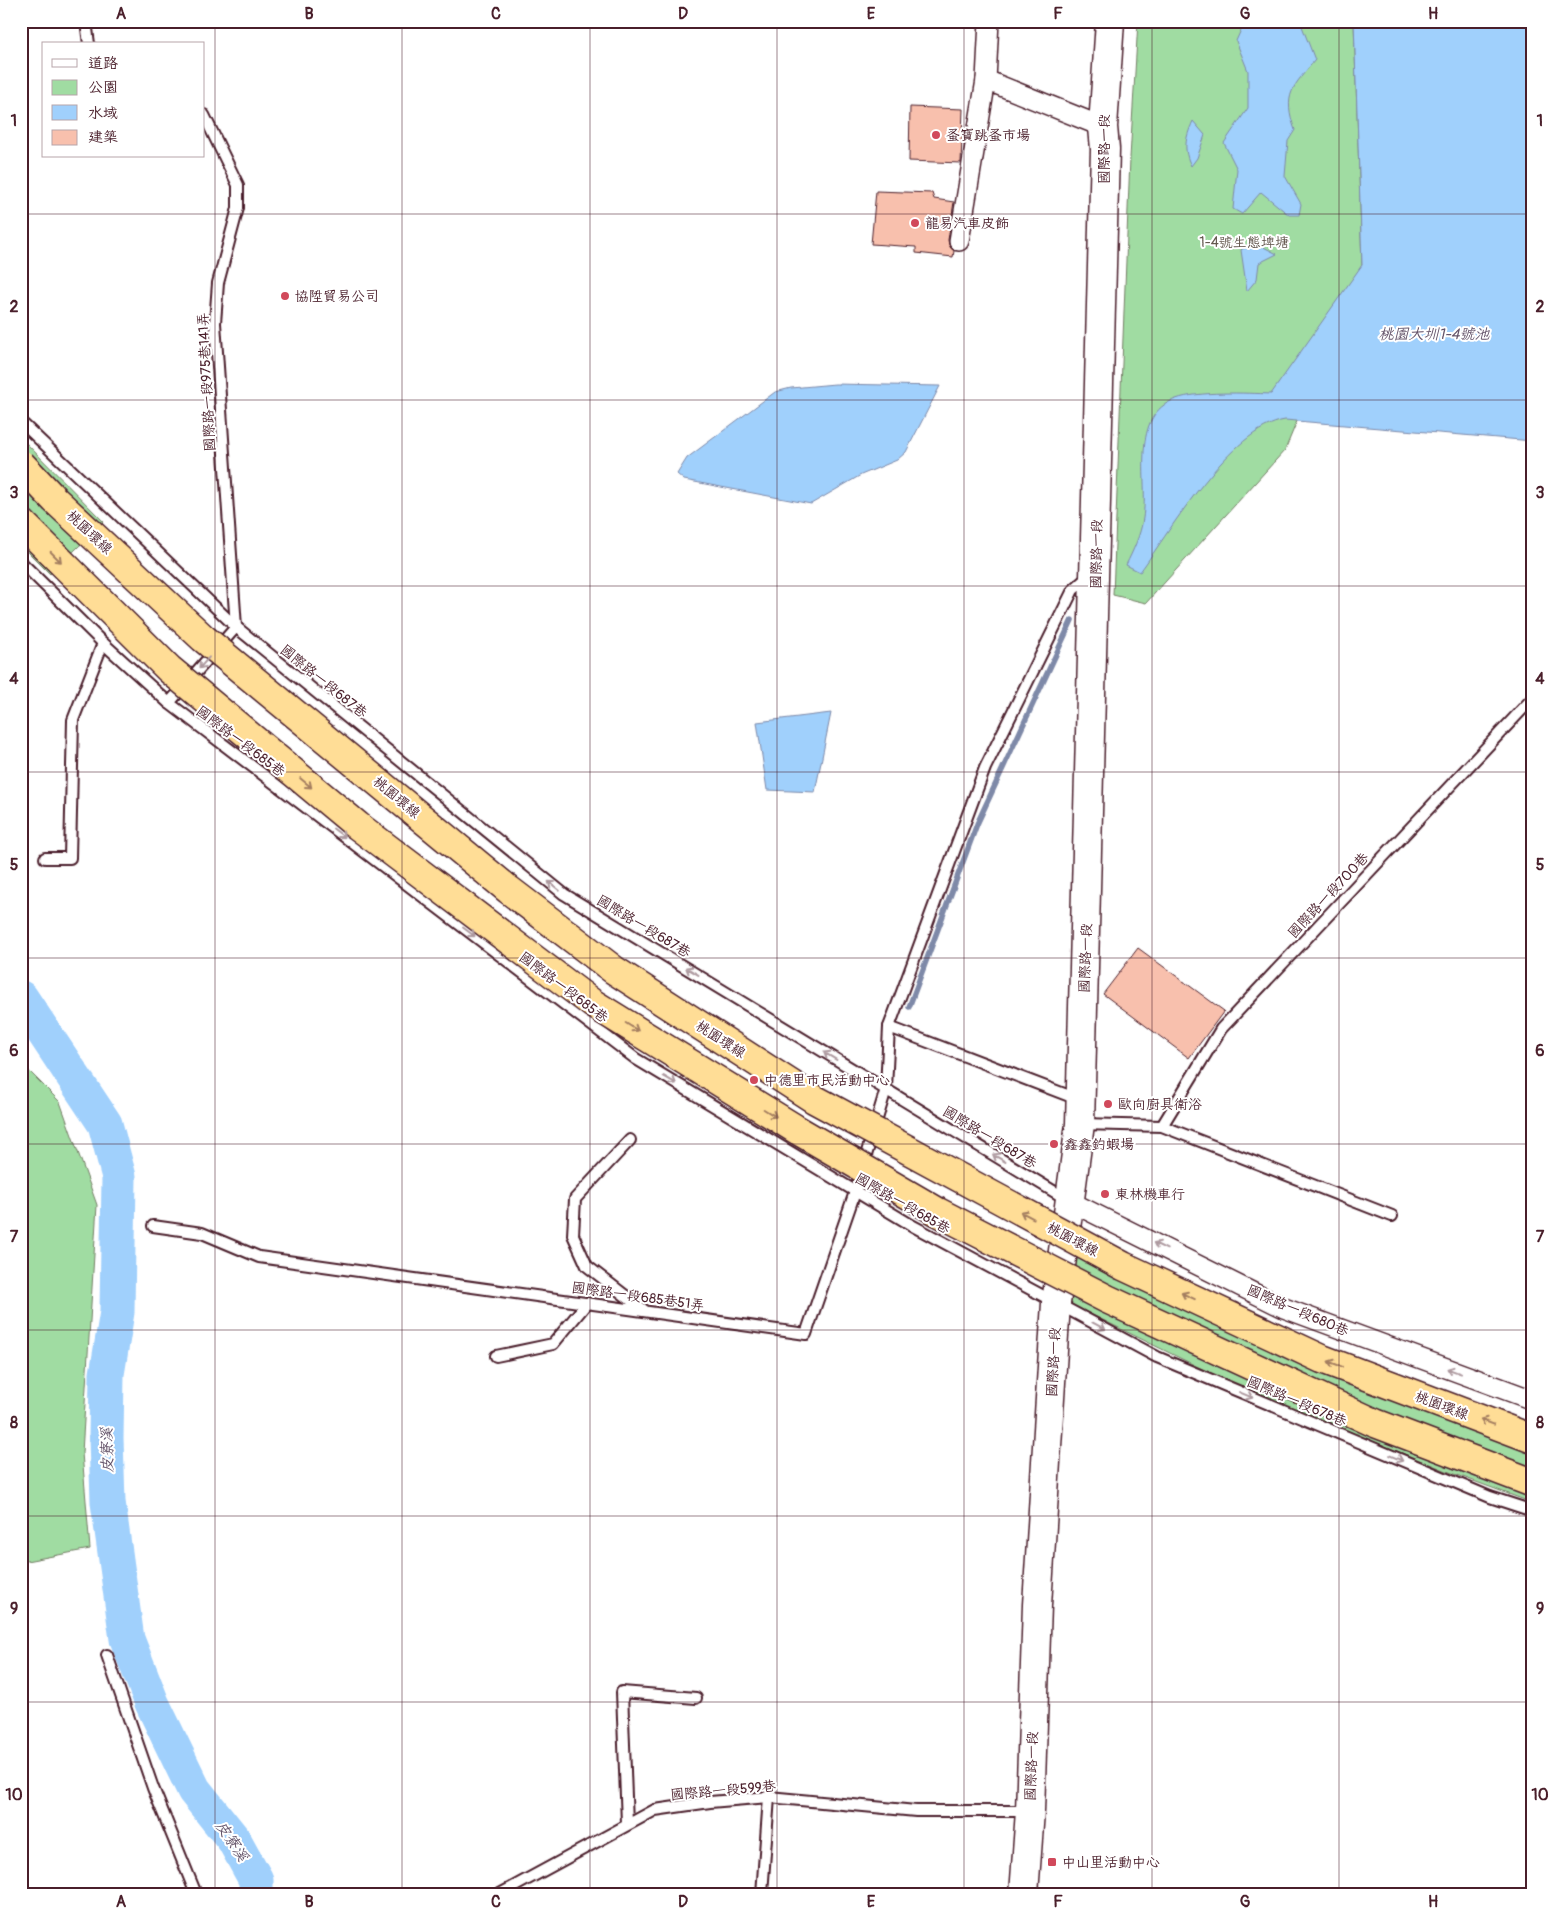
<svg xmlns="http://www.w3.org/2000/svg" width="1554" height="1915" viewBox="0 0 1554 1915" font-family="Pangolin,'LXGW WenKai TC',sans-serif">
<rect width="100%" height="100%" fill="#fff"/>
<filter id="ink" filterUnits="userSpaceOnUse"><feTurbulence type="fractalNoise" baseFrequency=".02" numOctaves="2"/><feDisplacementMap in="SourceGraphic" scale="10" xChannelSelector="R" yChannelSelector="G"/><feConvolveMatrix kernelMatrix="1 2 1 2 8 2 1 2 1" color-interpolation-filters="sRGB"/></filter>
<g filter="url(#ink)">
<g fill="#a0dca2" stroke="#757e66">
<polygon points="1138,21 1354,21 1362,265 1285,450 1146,603 1113,595 1130,158"/>
<polygon points="21,438 104,522 50,574 21,545"/>
<polygon points="21,1063 60,1102 97,1205 82,1453 90,1549 21,1562"/>
<polygon points="1076,1226 1248,1315 1361,1361 1533,1425 1533,1503 1452,1473 1247,1391 1058,1298"/>
</g>
<g fill="#a0d0fc" stroke="#7e89a8">
<path d="M1245 21H1300L1315 60C1293 87 1282 94 1295 130L1288 141 1285 176 1301 204 1299 215H1289L1261 192 1242 214 1233 209 1237 169 1224 143 1248 108V71L1236 41Z"/>
<path d="M1354 21H1533V441L1285 420C1230 429 1172 528 1140 572L1126 565C1133 551 1141 534 1143 518 1149 480 1129 415 1176 399 1198 391 1246 393 1271 394L1362 265Z"/>
<path d="M1193 121 1205 135 1197 158 1191 166C1183 149 1185 139 1193 121Z"/>
<polygon points="1252,241 1277,254 1259,263 1257,279 1247,291 1241,250"/>
<polygon points="835,384 940,386 906,452 897,460 861,475 811,504 684,480 677,474 687,458 775,392 791,388"/>
<polygon points="831,713 815,792 767,790 757,722"/>
</g>
<g fill="none" stroke-linecap="round" stroke-linejoin="round">
<polyline stroke="#7e89a8" stroke-width="5.5" points="909,1007 977,824 1072,620"/>
<polyline stroke="#a0d0fc" stroke-width="35" points="21,998 105,1124 119,1177 117,1312 107,1374 106,1438 108,1502 127,1639 152,1703 194,1790 234,1840 256,1880 256,1894"/>
</g>
<g fill="#f8c0ad" stroke="#4a1f2b">
<polygon points="910,107 963,109 961,163 909,161"/>
<polygon points="876,191 932,193 934,199 954,202 948,240 949,245 954,251 953,257 916,253 916,247 871,244"/>
<polygon points="1138,948 1224,1011 1189,1058 1103,994"/>
</g>
<g fill="none" stroke-linecap="round" stroke-linejoin="round">
<defs>
<g id="lane">
<polyline points="86,21 89,44"/>
<polyline points="204,115 238,185 238,208 218,283 215,323 236,627"/>
<polyline points="21,422 236,627 564,894 1068,1200"/>
<polyline points="21,562 103,643 169,703"/>
<polyline points="236,627 169,703 636,1059 913,1226 1157,1357 1490,1497 1533,1511"/>
<polyline points="45,858 70,858 73,720 103,643"/>
<polyline points="889,1027 1080,1100"/>
<polyline points="1081,1124 1162,1126 1392,1216"/>
<polyline points="1162,1126 1221,1029 1533,698"/>
<polyline points="630,1140 575,1199 573,1235 587,1266 645,1311"/>
<polyline points="153,1226 202,1233 259,1257 806,1334 855,1192 886,1089 889,1027 985,768 1073,590 1089,576"/>
<polyline points="496,1356 553,1344 587,1303"/>
<polyline points="107,1655 153,1788 196,1894"/>
<polyline points="627,1823 622,1692 696,1698"/>
<polyline points="500,1894 655,1810 710,1802 769,1797 916,1811 1029,1811"/>
<polyline points="762,1894 769,1797"/>
</g>
<g id="street">
<polyline points="986,80 1103,127"/>
<polyline points="959,241 986,80 989,21"/>
<polyline points="1071,1202 1284,1308 1533,1400"/>
</g>
<polyline id="secondary" points="1024,1894 1030,1811 1037,1605 1056,1303 1080,1124 1105,149 1103,127 1110,21"/>
</defs>
<use href="#lane" stroke="#4a1f2b" stroke-width="14"/>
<use href="#street" stroke="#4a1f2b" stroke-width="22"/>
<use href="#secondary" stroke="#4a1f2b" stroke-width="31"/>
<use href="#lane" stroke="#fff" stroke-width="10"/>
<use href="#street" stroke="#fff" stroke-width="19"/>
<use href="#secondary" stroke="#fff" stroke-width="28"/>
<defs>
<g id="highway-bridge">
<polyline points="21,464 55,500 203,638 509,890 614,970 814,1099 1123,1266 1322,1359 1533,1439"/>
<polyline points="21,522 169,669 358,826 592,1003 799,1131 938,1212 1107,1299 1375,1423 1533,1483"/>
</g>
</defs>
<use href="#highway-bridge" stroke="#4a1f2b" stroke-width="31" stroke-linecap="butt"/>
<use href="#highway-bridge" stroke="#ffdd96" stroke-width="28"/>
</g>
<defs><path id="oneway-shaft" d="M-6 0H5M1.5-3L5.5 0L1.5 3" fill="none" stroke-width="1.6" stroke-linecap="round" stroke-linejoin="round" transform="scale(1.25)"/></defs>
<g stroke="#a47e60">
<use href="#oneway-shaft" transform="translate(56 557) rotate(45)"/>
<use href="#oneway-shaft" transform="translate(306 783) rotate(40)"/>
<use href="#oneway-shaft" transform="translate(632 1027) rotate(32)"/>
<use href="#oneway-shaft" transform="translate(770 1113) rotate(32)"/>
<use href="#oneway-shaft" transform="translate(1027 1215) rotate(-152)"/>
<use href="#oneway-shaft" transform="translate(1188 1296) rotate(-155)"/>
<use href="#oneway-shaft" transform="translate(1335 1364) rotate(-159)"/>
<use href="#oneway-shaft" transform="translate(1487 1422) rotate(-159)"/>
</g>
<g stroke="#ae9aa0">
<use href="#oneway-shaft" transform="translate(204 663) rotate(131)"/>
<use href="#oneway-shaft" transform="translate(339 833) rotate(37)"/>
<use href="#oneway-shaft" transform="translate(554 886) rotate(-141)"/>
<use href="#oneway-shaft" transform="translate(469 932) rotate(37)"/>
<use href="#oneway-shaft" transform="translate(692 971) rotate(-149)"/>
<use href="#oneway-shaft" transform="translate(830 1056) rotate(-149)"/>
<use href="#oneway-shaft" transform="translate(670 1080) rotate(31)"/>
<use href="#oneway-shaft" transform="translate(999 1158) rotate(-149)"/>
<use href="#oneway-shaft" transform="translate(1160 1246) rotate(-154)"/>
<use href="#oneway-shaft" transform="translate(1099 1326) rotate(28)"/>
<use href="#oneway-shaft" transform="translate(1454 1371) rotate(-160)"/>
<use href="#oneway-shaft" transform="translate(1246 1395) rotate(23)"/>
<use href="#oneway-shaft" transform="translate(1396 1458) rotate(23)"/>
</g>
</g>
<path fill="none" stroke="#4a1f2b" stroke-width="1" stroke-opacity="0.55" d="M215 21V1894M402 21V1894M590 21V1894M777 21V1894M964 21V1894M1152 21V1894M1339 21V1894M21 214H1533M21 400H1533M21 586H1533M21 772H1533M21 958H1533M21 1144H1533M21 1330H1533M21 1516H1533M21 1702H1533"/>
<g fill="#d1495b" stroke="#fff" stroke-width="2">
<circle cx="936" cy="135" r="5"/>
<circle cx="915" cy="223" r="5"/>
<circle cx="285" cy="296" r="5"/>
<circle cx="754" cy="1080" r="5"/>
<circle cx="1108" cy="1104" r="5"/>
<circle cx="1054" cy="1144" r="5"/>
<circle cx="1105" cy="1194" r="5"/>
<rect x="1047" y="1857" width="10" height="10" rx="2.5"/>
</g>
<g text-anchor="middle" stroke-width="4" stroke-linejoin="round" paint-order="stroke">
<g font-size="14" fill="#4a1f2b" stroke="#fff" text-anchor="start">
<text x="946" y="140">蚤寶跳蚤市場</text>
<text x="925" y="228">龍易汽車皮飾</text>
<text x="295" y="301">協陞貿易公司</text>
<text x="764" y="1085">中德里市民活動中心</text>
<text x="1118" y="1109">歐向廚具衛浴</text>
<text x="1064" y="1149">鑫鑫釣蝦場</text>
<text x="1115" y="1199">東林機車行</text>
<text x="1062" y="1867">中山里活動中心</text>
</g>
<g font-size="14" fill="#4a1f2b" stroke="#fff">
<text transform="translate(1104 149) rotate(-90)" y="5">國際路一段</text>
<text transform="translate(206 382) rotate(-93)" y="5">國際路一段975巷141弄</text>
<text transform="translate(90 532) rotate(43)" y="5">桃園環線</text>
<text transform="translate(1096 554) rotate(-89)" y="5">國際路一段</text>
<text transform="translate(324 681) rotate(39)" y="5">國際路一段687巷</text>
<text transform="translate(241 741) rotate(37)" y="5">國際路一段685巷</text>
<text transform="translate(397 797) rotate(40)" y="5">桃園環線</text>
<text transform="translate(1328 895) rotate(-47)" y="5">國際路一段700巷</text>
<text transform="translate(644 926) rotate(31)" y="5">國際路一段687巷</text>
<text transform="translate(1085 958) rotate(-88)" y="5">國際路一段</text>
<text transform="translate(564 987) rotate(37)" y="5">國際路一段685巷</text>
<text transform="translate(721 1039) rotate(33)" y="5">桃園環線</text>
<text transform="translate(990 1137) rotate(31)" y="5">國際路一段687巷</text>
<text transform="translate(903 1203) rotate(30)" y="5">國際路一段685巷</text>
<text transform="translate(1073 1239) rotate(28)" y="5">桃園環線</text>
<text transform="translate(638 1296) rotate(8)" y="5">國際路一段685巷51弄</text>
<text transform="translate(1298 1310) rotate(23)" y="5">國際路一段680巷</text>
<text transform="translate(1053 1362) rotate(-87)" y="5">國際路一段</text>
<text transform="translate(1297 1401) rotate(23)" y="5">國際路一段678巷</text>
<text transform="translate(1442 1405) rotate(21)" y="5">桃園環線</text>
<text transform="translate(1031 1766) rotate(-88)" y="5">國際路一段</text>
<text transform="translate(723 1790) rotate(-5)" y="5">國際路一段599巷</text>
</g>
<g font-size="14" fill="#64584f" stroke="#fff">
<text x="1244" y="247">1-4號生態埤塘</text>
</g>
<g font-size="15" font-style="italic" fill="#64546a" stroke="#fff">
<text x="1434" y="339">桃園大圳1-4號池</text>
<text transform="translate(107 1450) rotate(-91)" y="5">皮寮溪</text>
<text transform="translate(232 1841) rotate(56)" y="5">皮寮溪</text>
</g>
</g>
<rect width="1554" height="1915" fill="none" stroke="#fff" stroke-width="55"/>
<rect x="42" y="42" width="162" height="115" fill="#ffffff" stroke="#b7a5aa"/>
<rect x="52" y="59" width="25" height="8" fill="#ffffff" stroke="#b7a5aa"/>
<text x="88" y="68" font-size="15" fill="#4a1f2b">道路</text>
<rect x="52" y="80" width="25" height="15" fill="#a0dca2" stroke="#b7a5aa"/>
<text x="88" y="92" font-size="15" fill="#4a1f2b">公園</text>
<rect x="52" y="105" width="25" height="15" fill="#a0d0fc" stroke="#b7a5aa"/>
<text x="88" y="118" font-size="15" fill="#4a1f2b">水域</text>
<rect x="52" y="130" width="25" height="15" fill="#f8c0ad" stroke="#b7a5aa"/>
<text x="88" y="142" font-size="15" fill="#4a1f2b">建築</text>
<rect x="28" y="28" width="1498" height="1860" fill="none" stroke="#4a1f2b" stroke-width="2"/>
<g font-size="16" text-anchor="middle" font-weight="bold" fill="#4a1f2b">
<text x="121" y="19">A</text>
<text x="309" y="19">B</text>
<text x="496" y="19">C</text>
<text x="683" y="19">D</text>
<text x="871" y="19">E</text>
<text x="1058" y="19">F</text>
<text x="1245" y="19">G</text>
<text x="1433" y="19">H</text>
<text x="14" y="126">1</text>
<text x="1540" y="126">1</text>
<text x="14" y="312">2</text>
<text x="1540" y="312">2</text>
<text x="14" y="498">3</text>
<text x="1540" y="498">3</text>
<text x="14" y="684">4</text>
<text x="1540" y="684">4</text>
<text x="14" y="870">5</text>
<text x="1540" y="870">5</text>
<text x="14" y="1056">6</text>
<text x="1540" y="1056">6</text>
<text x="14" y="1242">7</text>
<text x="1540" y="1242">7</text>
<text x="14" y="1428">8</text>
<text x="1540" y="1428">8</text>
<text x="14" y="1614">9</text>
<text x="1540" y="1614">9</text>
<text x="14" y="1800">10</text>
<text x="1540" y="1800">10</text>
<text x="121" y="1907">A</text>
<text x="309" y="1907">B</text>
<text x="496" y="1907">C</text>
<text x="683" y="1907">D</text>
<text x="871" y="1907">E</text>
<text x="1058" y="1907">F</text>
<text x="1245" y="1907">G</text>
<text x="1433" y="1907">H</text>
</g>
</svg>
